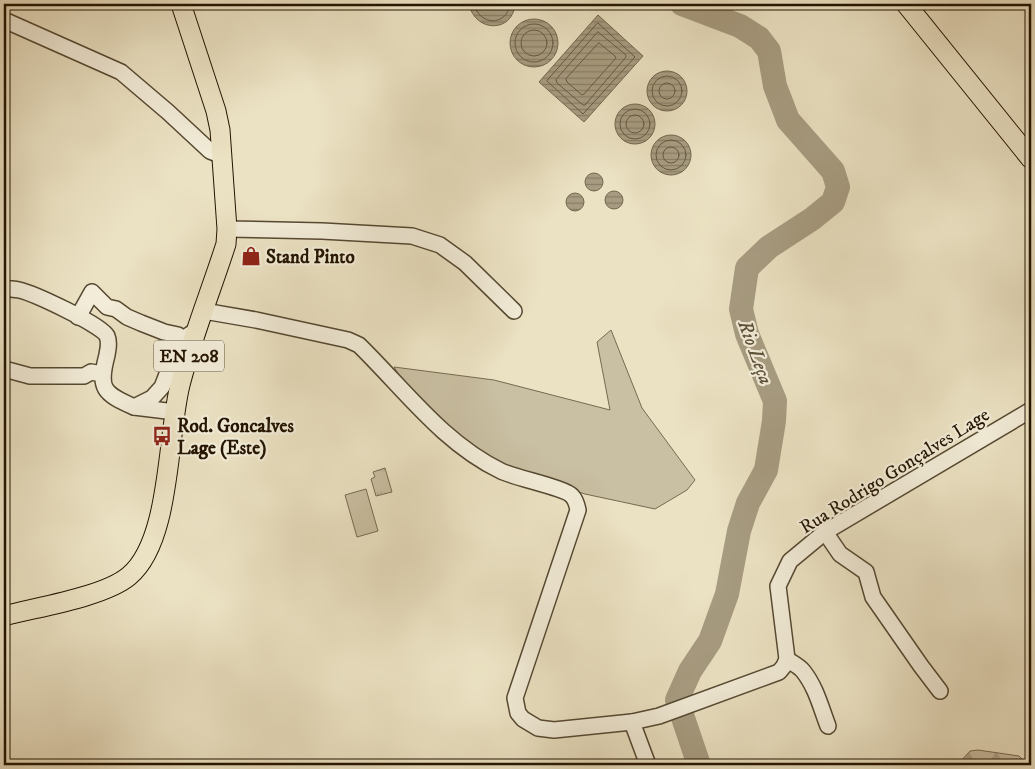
<svg xmlns="http://www.w3.org/2000/svg" width="1035" height="769" viewBox="0 0 1035 769" font-family="'IM FELL DW Pica',serif">
<defs>
<pattern id="forest-firs" width="22" height="20" patternUnits="userSpaceOnUse" patternTransform="scale(1.25)"><rect width="22" height="20" fill="#c9bfa2"/><path d="M5 1l3.5 6h-7zM16 11l3.5 6h-7z" fill="#aca38a"/></pattern>
<pattern id="park-tufts" width="24" height="20" patternUnits="userSpaceOnUse" patternTransform="scale(1.25)"><rect width="24" height="20" fill="#c9bfa2"/><path d="M3 7l-1-3M5 7V3M7 7l1-3M15 17l-1-3M17 17v-4M19 17l1-3" fill="none" stroke="#aca38a"/></pattern>
<pattern id="water-rules" width="6" height="5" patternUnits="userSpaceOnUse" patternTransform="scale(1.25)"><rect width="6" height="5" fill="#a79c81"/><path d="M0 2.5h6" fill="none" stroke="#887e67"/></pattern>
</defs>
<rect width="100%" height="100%" fill="#ebe2c3"/>
<filter id="stains"><feTurbulence type="fractalNoise" baseFrequency=".004" numOctaves="4"/><feColorMatrix values="0 0 0 0 .2 0 0 0 0 .09 0 0 0 0 .02 0 0 0 .5 -.17"/></filter>
<radialGradient id="worn" r=".72"><stop offset=".6" stop-color="#630" stop-opacity="0"/><stop offset="1" stop-color="#630" stop-opacity=".3"/></radialGradient>
<g fill="#c9bfa2" stroke="#766a51">
<polygon points="611,330 642,408 695,480 687,490 655,509 585,494 519,473 467,444 404,383 394,367 494,380 610,410 597,342"/>
<polygon points="366,489 378,531 357,537 345,495"/>
</g>
<polygon fill="url(#forest-firs)" stroke="#766a51" points="978,750 1019,756 1028,765 957,765 970,751"/>
<polygon fill="url(#park-tufts)" stroke="#766a51" points="385,468 392,492 376,496 371,479 375,477 373,472"/>
<g fill="url(#water-rules)" stroke="#72664d">
<path d="M469 4H515C513 33 475 33 469 4Z"/>
<polygon points="598,15 643,56 584,122 539,82"/>
<circle cx="534" cy="43" r="24"/>
<circle cx="667" cy="91" r="20"/>
<circle cx="635" cy="124" r="20"/>
<circle cx="671" cy="155" r="20"/>
<circle cx="594" cy="182" r="9"/>
<circle cx="614" cy="200" r="9"/>
<circle cx="575" cy="202" r="9"/>
<polygon points="687,711 688,716 703,765 692,765 691,754 681,721 675,716"/>
</g>
<g fill="none" stroke-linecap="round" stroke-linejoin="round">
<g stroke="#655840" stroke-width="1">
<path d="M474 4C479 26 507 27 510 4"/>
<polygon points="598,23 635,57 583,114 547,81"/>
<circle cx="534" cy="43" r="19"/>
<circle cx="534" cy="43" r="13"/>
<polygon points="598,32 626,55 626,57 585,105 583,105 557,83 556,80"/>
<polygon points="599,43 615,56 616,58 584,94 582,95 567,82 566,79"/>
<circle cx="667" cy="91" r="15"/>
<circle cx="667" cy="91" r="8"/>
<circle cx="635" cy="124" r="15"/>
<circle cx="635" cy="124" r="9"/>
<circle cx="671" cy="155" r="15"/>
<circle cx="671" cy="155" r="8"/>
</g>
<polyline stroke="#a79c81" stroke-width="24" points="682,4 740,26 759,38 769,51 775,86 788,120 833,171 838,187 833,202 812,219 769,247 747,268 741,309 747,334 775,401 774,421 766,470 748,503 739,531 727,594 710,641 690,671 677,700 699,765"/>
<defs>
<g id="minor">
<polyline points="4,20 121,72 168,112 210,151 223,156"/>
<polyline points="227,229 322,231 412,236 440,245 465,263 514,311"/>
<path d="M4 288C9 289 14 289 19 290 33 293 102 325 107 336 110 343 108 348 107 355 98 389 103 393 134 407L152 398 162 387 180 341 198 329"/>
<path d="M204 311 256 320 348 340 359 345C404 389 443 443 501 471 515 478 566 488 572 496 576 500 577 505 578 510L515 698 518 713 523 719 538 728 554 730 632 722 659 716 779 672 784 666 787 659 778 586 790 561 825 532 1031 410"/>
<polyline points="78,317 92,292 107,307 116,309 127,317 141,323 164,332 178,335 180,341"/>
<polyline points="4,369 30,376 84,376 91,372 102,374"/>
<polyline points="134,407 175,412"/>
<polyline points="825,532 840,554 866,572 873,597 921,666 940,691"/>
<path d="M787 659C792 663 799 666 803 671 816 687 821 708 828 726"/>
<polyline points="632,722 648,765"/>
</g>
<g id="major">
<polyline points="906,4 1031,159"/>
<path d="M4 616C37 607 104 597 129 576 171 541 167 437 180 385 192 337 211 291 226 244L227 229 220 130 216 111 181 4"/>
</g>
</defs>
<use href="#minor" stroke="#554831" stroke-width="18"/>
<use href="#major" stroke="#231400" stroke-width="21"/>
<use href="#minor" stroke="#f2ecd8" stroke-width="15"/>
<use href="#major" stroke="#ebe2c3" stroke-width="19"/>
</g>
<defs>
<symbol id="shop-bare" viewBox="-9 -9 18 18"><path d="M-5-2.5h2.3a2.7 3.5 0 0 1 5.4 0H5L5.5 6h-11ZM-1.5-2.5h3a1.5 2.3 0 0 0-3 0Z" fill="#8f2418" stroke="#f2ecd8" stroke-width="2.5" paint-order="stroke"/></symbol>
<symbol id="bus-bare" viewBox="-9 -9 18 18"><path d="M-5-6H5V4H4V6H2V4H-2V6H-4V4H-5ZM-3.5-4V0h7V-4ZM-3.5 1.2v1.5H-2V1.2ZM2 1.2v1.5H3.5V1.2Z" fill="#8f2418" stroke="#f2ecd8" stroke-width="2.5" paint-order="stroke"/></symbol>
</defs>
<g fill-rule="evenodd">
<use href="#shop-bare" x="237" y="242" width="28" height="28"/>
<use href="#bus-bare" x="148" y="422" width="28" height="28"/>
</g>
<g text-anchor="middle" stroke-width="4.5" stroke-linejoin="round" paint-order="stroke">
<rect fill="#f2ecd8" stroke="#615541" stroke-width="1" x="154" y="340.5" width="70" height="31" rx="4"/>
<g font-size="18" font-weight="bold" fill="#231400">
<text x="189" y="362">EN 208</text>
</g>
<g font-size="19" font-weight="bold" fill="#231400" stroke="#f2ecd8" text-anchor="start">
<text x="266" y="263">Stand Pinto</text>
<text x="177" y="432">Rod. Goncalves<tspan x="177" dy="22">Lage (Este)</tspan></text>
</g>
<g font-size="19" fill="#231400" stroke="#f2ecd8">
<text transform="translate(894 470) rotate(-32)" y="7">Rua Rodrigo Gonçalves Lage</text>
</g>
<g font-size="20" font-style="italic" fill="#5e513a" stroke="#f2ecd8">
<text transform="translate(756 352) rotate(70)" y="7">Rio Leça</text>
</g>
</g>
<rect width="1035" height="769" fill="none" stroke="#ebe2c3" stroke-width="20"/>
<rect x="5" y="5" width="1025" height="759" fill="none" stroke="#231400" stroke-width="2.5"/>
<rect x="10" y="10" width="1015" height="749" fill="none" stroke="#231400"/>
<rect width="100%" height="100%" filter="url(#stains)"/>
<rect width="100%" height="100%" fill="url(#worn)"/>
</svg>
